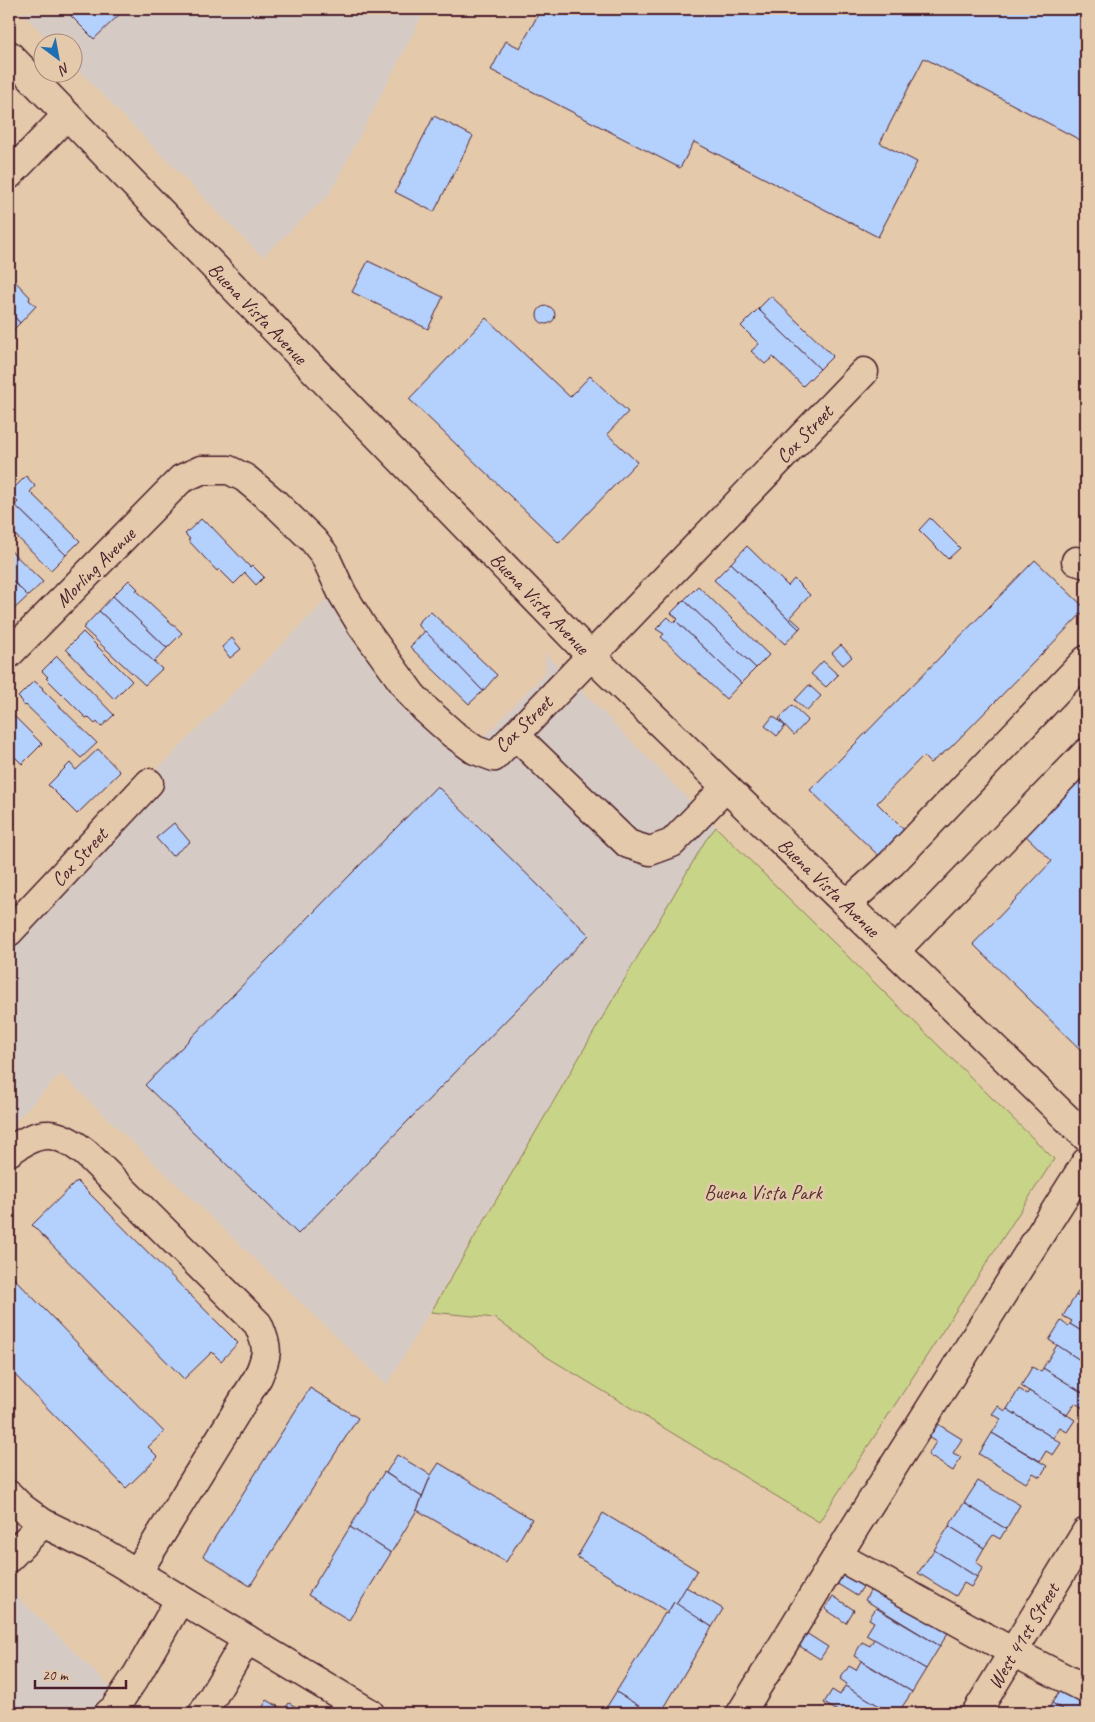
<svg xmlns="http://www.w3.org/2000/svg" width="1095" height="1722" viewBox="0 0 1095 1722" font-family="Caveat,sans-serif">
<rect width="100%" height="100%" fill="#e4c9ab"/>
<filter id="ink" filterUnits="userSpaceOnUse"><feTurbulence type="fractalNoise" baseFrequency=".02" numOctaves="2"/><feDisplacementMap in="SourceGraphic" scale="10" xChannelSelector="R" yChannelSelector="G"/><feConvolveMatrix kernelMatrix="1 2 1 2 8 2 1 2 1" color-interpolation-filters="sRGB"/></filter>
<g filter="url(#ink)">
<g fill="#d6cbc4">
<polygon points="17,9 426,9 329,195 262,257 73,65 72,42 51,42"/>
<polygon points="329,597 438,712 476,745 545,673 545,653 716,827 705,841 387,1385 61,1074 9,1128 9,917"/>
<polygon points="9,1588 137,1713 9,1713"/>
</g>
<polygon fill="#c8d488" stroke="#897a5a" points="716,827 1054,1159 819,1522 547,1357 495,1318 431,1312 705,841"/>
<g fill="#b4d0fd" stroke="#4a1f2b">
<polygon points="64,9 125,9 94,39"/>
<polygon points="541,9 1086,9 1086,143 924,58 880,143 917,162 878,237 694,142 680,168 491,70 506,41 520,48"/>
<polygon points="434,116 473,136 434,212 395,192"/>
<polygon points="368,261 443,297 428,329 352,292"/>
<polygon points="9,275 30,297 29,300 36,306 20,323 9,311"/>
<polygon points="771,296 833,356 820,369 758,309"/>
<circle cx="546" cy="315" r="9"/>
<polygon points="758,309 820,369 803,386 773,357 765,364 751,351 759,344 741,326"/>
<polygon points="9,311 20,323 9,334"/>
<polygon points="486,318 570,397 590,376 628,412 607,434 637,462 559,543 409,399"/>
<polygon points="26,476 35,486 30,492 80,541 66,555 15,505 18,502 9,493"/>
<polygon points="15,505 66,555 51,570 9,529 9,511"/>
<polygon points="930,518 960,548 948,559 919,530"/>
<polygon points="201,519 205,523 207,522 250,567 252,565 264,577 256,585 245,573 234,584 219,569 217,571 188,540 190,539 185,534"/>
<polygon points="747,546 788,586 794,579 810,595 790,617 801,627 799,629 731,563"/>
<polygon points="9,549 43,582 28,596 9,577"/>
<polygon points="1035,560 1086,609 950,748 930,763 923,756 877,803 904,830 879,856 810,790"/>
<polygon points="731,563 799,629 785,644 714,580"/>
<polygon points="9,577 28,596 13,610 9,606"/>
<polygon points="129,580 138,589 136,590 182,633 167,648 113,596"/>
<polygon points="698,586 769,655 756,668 684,600"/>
<polygon points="113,596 167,648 154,662 99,611"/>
<polygon points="684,600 756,668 741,683 676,621 678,619 671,613"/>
<polygon points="99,611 162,669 145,685 83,628"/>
<polygon points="430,611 497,675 483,691 417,624"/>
<polygon points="668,617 674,623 676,621 741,683 726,699 661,637 664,634 656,629"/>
<polygon points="425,631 483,691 469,704 410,647"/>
<polygon points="83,632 132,681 114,699 66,649"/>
<polygon points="232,638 241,649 230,658 222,647"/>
<polygon points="841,645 852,657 843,665 832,653"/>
<polygon points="57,656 114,715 101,727 97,722 95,724 88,717 86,718 46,678 48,677 42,671"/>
<polygon points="823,661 838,675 826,687 811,674"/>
<polygon points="34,681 43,688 42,689 97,743 81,758 26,705 25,706 21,703 23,702 18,697"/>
<polygon points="809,685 821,696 807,711 795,700"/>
<polygon points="792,705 808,720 794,735 779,719"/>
<polygon points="9,711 42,744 22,764 9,751"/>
<polygon points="773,716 785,726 777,736 765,726"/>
<polygon points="98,749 120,772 77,814 48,785 70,763 76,770"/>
<polygon points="1086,774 1086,1055 973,944 1052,861 1026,836"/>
<polygon points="437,786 589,935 298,1234 145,1085"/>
<polygon points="174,823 190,842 172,856 156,838"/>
<polygon points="9,1066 15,1072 9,1079"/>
<polygon points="77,1181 238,1343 221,1361 212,1352 184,1379 32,1225"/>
<polygon points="9,1273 164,1432 148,1447 158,1457 126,1488 9,1369"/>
<polygon points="1086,1279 1086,1302 1076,1295"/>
<polygon points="1076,1295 1086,1302 1086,1334 1070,1324 1072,1321 1063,1316"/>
<polygon points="1061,1321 1068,1326 1070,1324 1086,1334 1086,1364 1049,1340"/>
<polygon points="1057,1345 1086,1364 1086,1395 1043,1368"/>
<polygon points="1032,1367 1041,1372 1043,1368 1086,1395 1086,1401 1083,1408 1075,1403 1067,1415 1021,1386"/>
<polygon points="310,1388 358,1418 250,1586 203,1556"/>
<polygon points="1019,1389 1027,1394 1029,1391 1075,1420 1067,1432 1060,1428 1053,1438 1007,1409"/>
<polygon points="998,1406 1005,1411 1007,1409 1061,1443 1053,1455 1046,1451 1040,1461 992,1433 1001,1419 992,1414"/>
<polygon points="936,1423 962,1439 953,1453 961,1457 953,1471 928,1455 936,1442 928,1437"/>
<polygon points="992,1433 1047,1466 1040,1477 1033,1473 1026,1483 979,1454"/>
<polygon points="397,1455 431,1475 422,1497 386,1473"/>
<polygon points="439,1463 532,1519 506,1562 417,1510 431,1475"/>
<polygon points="384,1472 422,1497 417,1510 391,1553 350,1527"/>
<polygon points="978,1481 1020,1505 1006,1529 964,1503"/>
<polygon points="964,1503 1006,1529 1000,1539 993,1535 984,1548 949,1526"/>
<polygon points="603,1513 697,1570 676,1604 674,1602 668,1612 577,1557"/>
<polygon points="949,1526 984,1548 976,1562 983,1567 977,1577 934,1550"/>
<polygon points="350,1527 391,1553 349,1620 308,1595"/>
<polygon points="934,1550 977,1577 971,1587 964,1583 956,1596 918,1573"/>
<polygon points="845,1569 866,1582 857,1596 836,1583"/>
<polygon points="874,1584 952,1626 940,1646 865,1600"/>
<polygon points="686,1587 723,1609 712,1627 676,1604"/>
<polygon points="833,1596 854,1610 846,1623 825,1609"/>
<polygon points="674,1602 712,1627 661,1713 650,1713 616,1692 665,1613 667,1614"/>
<polygon points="876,1608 940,1646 926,1669 866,1635 874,1622 869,1619"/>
<polygon points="806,1633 828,1647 820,1659 798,1645"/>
<polygon points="874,1639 926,1669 912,1692 854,1656 862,1642 870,1646"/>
<polygon points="861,1661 912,1692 898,1713 891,1713 845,1686 847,1684 840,1679 849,1666 856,1670"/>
<polygon points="1064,1684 1086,1698 1086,1713 1068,1713 1052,1703"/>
<polygon points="845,1686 866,1698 891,1713 841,1713 824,1703 832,1690 840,1695"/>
<polygon points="616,1692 626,1698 650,1713 603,1713"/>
<polygon points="267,1700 284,1710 289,1703 307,1713 266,1713 261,1710"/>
<polygon points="1052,1703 1068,1713 1046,1713"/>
</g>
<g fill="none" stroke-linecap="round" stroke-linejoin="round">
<defs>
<g id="minor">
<polyline points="9,55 591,656 1086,1137"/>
<polyline points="9,175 67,115"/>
<polyline points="1076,561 1086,564"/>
<polyline points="9,654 181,479 201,470 229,470 245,478 276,504 313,540 324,554 342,593 362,626 412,695 425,709 453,734 475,750 494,757 864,372"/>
<polyline points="515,735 628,844 650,851 672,843 726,787"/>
<polyline points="847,904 892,863 1086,660"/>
<polyline points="9,932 149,783"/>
<polyline points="895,951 1086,753"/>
<path d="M9 1152C40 1128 58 1130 87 1154L258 1324C269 1349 268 1353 258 1377L137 1573"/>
<polyline points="9,1495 21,1507 43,1523 102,1552 370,1713"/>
<polyline points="838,1556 1013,1652 1086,1689"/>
<polyline points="9,1558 43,1523"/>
<polyline points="109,1713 114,1709 138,1673 180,1599"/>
<polyline points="203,1713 247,1639"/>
<polyline points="741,1713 857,1524 1086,1162"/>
</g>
<polyline id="major" points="976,1713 1086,1532"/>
</defs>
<use href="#minor" stroke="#4a1f2b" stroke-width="31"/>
<use href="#major" stroke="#4a1f2b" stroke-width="31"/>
<use href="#minor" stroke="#e4c9ab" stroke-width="28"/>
<use href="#major" stroke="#e4c9ab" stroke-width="28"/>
</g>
</g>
<g text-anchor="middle" stroke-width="5" stroke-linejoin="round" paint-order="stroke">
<g font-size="20" fill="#4a1f2b" stroke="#e4c9ab">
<text transform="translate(258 313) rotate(46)" y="7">Buena Vista Avenue</text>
<text transform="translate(804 434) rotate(-46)" y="7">Cox Street</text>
<text transform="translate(95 567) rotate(-45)" y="7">Morling Avenue</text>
<text transform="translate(540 603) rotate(46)" y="7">Buena Vista Avenue</text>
<text transform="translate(523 724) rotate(-44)" y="7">Cox Street</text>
<text transform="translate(79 857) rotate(-47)" y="7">Cox Street</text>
<text transform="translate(829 887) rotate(44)" y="7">Buena Vista Avenue</text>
<text transform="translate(1023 1636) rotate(-59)" y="7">West 41st Street</text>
</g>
<g font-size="20" fill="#573134" stroke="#e4c9ab">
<text x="763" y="1199">Buena Vista Park</text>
</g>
</g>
<rect width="1095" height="1722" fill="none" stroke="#e4c9ab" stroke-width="30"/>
<rect x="15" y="15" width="1065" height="1692" fill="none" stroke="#4a1f2b" stroke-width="2" filter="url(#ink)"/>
<g transform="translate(58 58) rotate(148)"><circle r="24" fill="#e4c9ab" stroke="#a68578"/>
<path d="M0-4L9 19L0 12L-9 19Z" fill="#1f6fb2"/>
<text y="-8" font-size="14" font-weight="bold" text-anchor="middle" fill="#4a1f2b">N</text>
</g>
<path d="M35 1680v8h91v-8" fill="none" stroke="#4a1f2b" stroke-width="2.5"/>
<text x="42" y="1680" font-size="15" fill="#4a1f2b" stroke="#e4c9ab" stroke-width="4" paint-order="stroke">20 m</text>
</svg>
